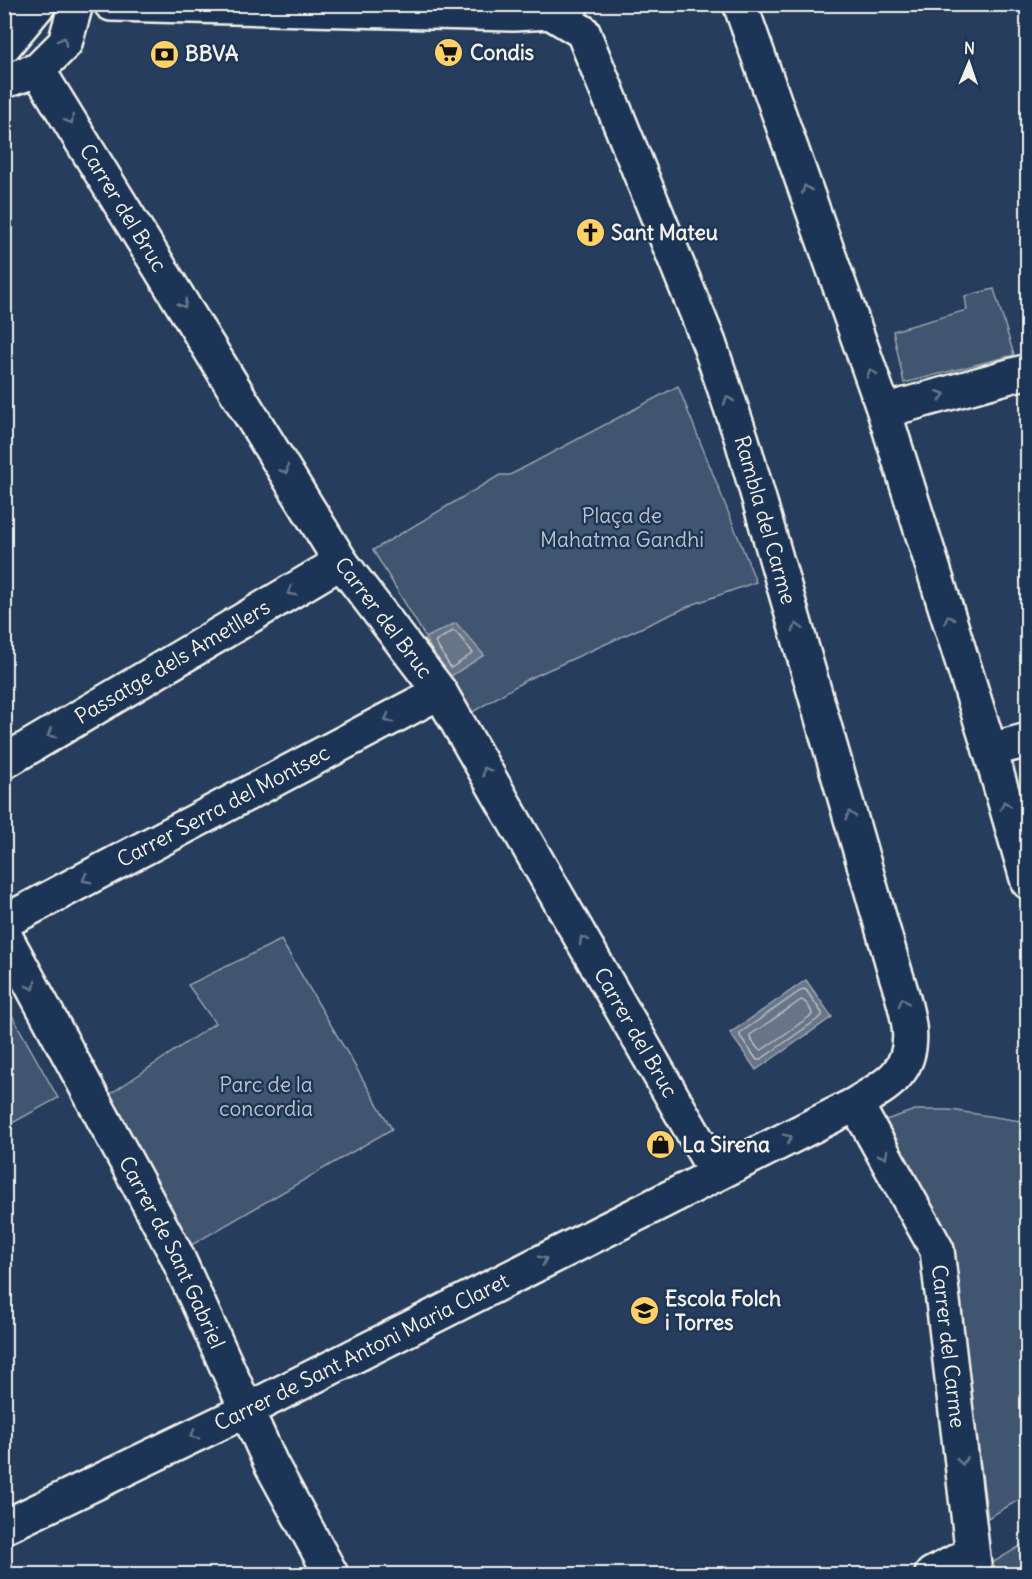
<svg xmlns="http://www.w3.org/2000/svg" width="1032" height="1579" viewBox="0 0 1032 1579" font-family="Delius,sans-serif">
<rect width="100%" height="100%" fill="#263d5d"/>
<filter id="ink" filterUnits="userSpaceOnUse"><feTurbulence type="fractalNoise" baseFrequency=".0167" numOctaves="2"/><feDisplacementMap in="SourceGraphic" scale="12" xChannelSelector="R" yChannelSelector="G"/><feConvolveMatrix kernelMatrix="1 2 1 2 8 2 1 2 1" color-interpolation-filters="sRGB"/></filter>
<g filter="url(#ink)">
<g fill="#40546f" stroke="#9aa2ac" stroke-width="1.5">
<polygon points="994,289 1014,355 904,383 893,331 967,310 965,296"/>
<polygon points="678,386 756,582 694,604 526,680 471,713 373,550 500,475 510,475"/>
<polygon points="281,940 392,1129 176,1254 103,1099 215,1023 188,985"/>
<polygon points="5,1003 58,1098 5,1127 4,1127"/>
<polygon points="915,1110 951,1110 1027,1122 1027,1495 988,1518 951,1246 883,1121"/>
<polygon points="1027,1542 1027,1574 989,1574 987,1566"/>
</g>
<g fill="#677588" stroke="#9fa7ae" stroke-width="1.5">
<polygon points="456,623 484,655 448,678 425,638"/>
<polygon points="806,980 832,1017 756,1070 730,1033"/>
</g>
<g fill="none" stroke-linecap="round" stroke-linejoin="round">
<g stroke="#bcbfc2" stroke-width="1.5">
<polygon points="453,631 456,632 473,653 451,668 435,642"/>
<polygon points="803,989 806,990 822,1013 822,1016 760,1060 757,1060 740,1036 740,1033"/>
<path d="M801 1000C806 1001 812 1010 812 1015L762 1050 758 1049 750 1038V1035Z"/>
</g>
<defs>
<g id="minor">
<polyline points="111,4 513,14 550,12 571,6"/>
<polyline points="740,4 884,411 990,750 1028,882"/>
<polyline points="4,46 39,4"/>
<path id="s1" d="M38 70 341 562 440 692 716 1173"/>
<polyline points="4,81 38,70 65,43 76,4"/>
<polyline points="884,411 1028,371"/>
<polyline points="990,750 1028,740"/>
<path id="s2" d="M4 762 341 562"/>
<path id="s3" d="M4 922 440 692"/>
<path id="s4" d="M4 934 176 1254 271 1464 331 1574"/>
<path id="s5" d="M856 1104 937 1250 975 1574"/>
<path id="s6" d="M4 1527 247 1410 856 1104C869 1095 888 1086 898 1073 924 1042 900 993 891 958L742 440 709 343 583 32 550 12"/>
<polyline points="932,1574 972,1553"/>
</g>
</defs>
<use href="#minor" stroke="#f4f1e8" stroke-width="38"/>
<use href="#minor" stroke="#1d3557" stroke-width="33"/>
<polyline stroke="#f4f1e8" stroke-width="1.5" points="4,6 6,4"/>
</g>
<defs><path id="oneway-chevron" d="M-2-3.5L2.5 0L-2 3.5" fill="none" stroke-width="1.6" stroke-linecap="round" stroke-linejoin="round" transform="scale(1.5)"/></defs>
<g stroke="#68778a">
<use href="#oneway-chevron" transform="translate(63 41) rotate(-61)"/>
<use href="#oneway-chevron" transform="translate(70 120) rotate(58)"/>
<use href="#oneway-chevron" transform="translate(806 189) rotate(-110)"/>
<use href="#oneway-chevron" transform="translate(183 304) rotate(58)"/>
<use href="#oneway-chevron" transform="translate(871 373) rotate(-110)"/>
<use href="#oneway-chevron" transform="translate(941 395) rotate(-16)"/>
<use href="#oneway-chevron" transform="translate(728 400) rotate(-109)"/>
<use href="#oneway-chevron" transform="translate(285 470) rotate(58)"/>
<use href="#oneway-chevron" transform="translate(291 592) rotate(149)"/>
<use href="#oneway-chevron" transform="translate(949 619) rotate(-107)"/>
<use href="#oneway-chevron" transform="translate(797 627) rotate(-106)"/>
<use href="#oneway-chevron" transform="translate(388 719) rotate(152)"/>
<use href="#oneway-chevron" transform="translate(51 734) rotate(149)"/>
<use href="#oneway-chevron" transform="translate(486 771) rotate(-120)"/>
<use href="#oneway-chevron" transform="translate(1005 805) rotate(-106)"/>
<use href="#oneway-chevron" transform="translate(850 815) rotate(-106)"/>
<use href="#oneway-chevron" transform="translate(86 879) rotate(152)"/>
<use href="#oneway-chevron" transform="translate(583 940) rotate(-120)"/>
<use href="#oneway-chevron" transform="translate(32 986) rotate(62)"/>
<use href="#oneway-chevron" transform="translate(903 1002) rotate(-106)"/>
<use href="#oneway-chevron" transform="translate(788 1138) rotate(-26)"/>
<use href="#oneway-chevron" transform="translate(884 1155) rotate(61)"/>
<use href="#oneway-chevron" transform="translate(543 1260) rotate(-27)"/>
<use href="#oneway-chevron" transform="translate(194 1435) rotate(154)"/>
<use href="#oneway-chevron" transform="translate(962 1461) rotate(83)"/>
</g>
</g>
<defs>
<symbol id="supermarket-disc" viewBox="-11 -11 22 22"><circle r="9.5" fill="#ffd166" stroke="#1d3557"/><path d="M-6-5.5h2.5l.6 2H6L4.5 2H-2.5L-4.4-4H-6ZM-1.5 3.2a1.3 1.3 0 1 0 .1 0ZM3 3.2a1.3 1.3 0 1 0 .1 0Z" fill="#111"/></symbol>
<symbol id="bank-disc" viewBox="-11 -11 22 22"><circle r="9.5" fill="#ffd166" stroke="#1d3557"/><path d="M-6-4H6V4H-6ZM0-2.3a2.3 2.3 0 1 0 0 4.6a2.3 2.3 0 1 0 0-4.6Z" fill="#111"/></symbol>
<symbol id="church-disc" viewBox="-11 -11 22 22"><circle r="9.5" fill="#ffd166" stroke="#1d3557"/><path d="M-1.2-6h2.4v3.5h3.3v2.4h-3.3V6h-2.4V-.1h-3.3v-2.4h3.3Z" fill="#111"/></symbol>
<symbol id="shop-disc" viewBox="-11 -11 22 22"><circle r="9.5" fill="#ffd166" stroke="#1d3557"/><path d="M-5-2.5h2.3a2.7 3.5 0 0 1 5.4 0H5L5.5 6h-11ZM-1.5-2.5h3a1.5 2.3 0 0 0-3 0Z" fill="#111"/></symbol>
<symbol id="school-disc" viewBox="-11 -11 22 22"><circle r="9.5" fill="#ffd166" stroke="#1d3557"/><path d="M0-5L7-2L0 1L-7-2ZM-4 1L0 2.5L4 1V4Q0 6-4 4Z" fill="#111"/></symbol>
</defs>
<g fill-rule="evenodd">
<use href="#supermarket-disc" x="432" y="36" width="33" height="33"/>
<use href="#bank-disc" x="148" y="38" width="33" height="33"/>
<use href="#church-disc" x="574" y="216" width="33" height="33"/>
<use href="#shop-disc" x="644" y="1128" width="33" height="33"/>
<use href="#school-disc" x="628" y="1294" width="33" height="33"/>
</g>
<g text-anchor="middle" stroke-width="5" stroke-linejoin="round" paint-order="stroke">
<g font-size="21" font-weight="bold" fill="#f4f1e8" stroke="#1d3557" text-anchor="start">
<text x="470" y="60">Condis</text>
<text x="185" y="61">BBVA</text>
<text x="611" y="240">Sant Mateu</text>
<text x="682" y="1152">La Sirena</text>
<text x="665" y="1306">Escola Folch<tspan x="665" dy="24">i Torres</tspan></text>
</g>
<g font-size="21" fill="#f4f1e8" stroke="#1d3557">
<text dy="7" stroke="none"><textPath href="#s1" startOffset="162">Carrer del Bruc</textPath></text>
<text transform="translate(765 520) rotate(74)" y="7">Rambla del Carme</text>
<text dy="7" stroke="none"><textPath href="#s1" startOffset="648">Carrer del Bruc</textPath></text>
<text dy="7" stroke="none"><textPath href="#s2" startOffset="196">Passatge dels Ametllers</textPath></text>
<text dy="7" stroke="none"><textPath href="#s3" startOffset="248">Carrer Serra del Montsec</textPath></text>
<text dy="7" stroke="none"><textPath href="#s1" startOffset="1134">Carrer del Bruc</textPath></text>
<text dy="7" stroke="none"><textPath href="#s4" startOffset="360">Carrer de Sant Gabriel</textPath></text>
<text dy="7" stroke="none"><textPath href="#s5" startOffset="264">Carrer del Carme</textPath></text>
<text dy="7" stroke="none"><textPath href="#s6" startOffset="398">Carrer de Sant Antoni Maria Claret</textPath></text>
</g>
<g font-size="21" fill="#bec2c4" stroke="#1d3557">
<text x="622" y="523">Plaça de<tspan x="622" dy="24">Mahatma Gandhi</tspan></text>
<text x="266" y="1092">Parc de la<tspan x="266" dy="24">concordia</tspan></text>
</g>
</g>
<rect width="1032" height="1579" fill="none" stroke="#1d3557" stroke-width="24"/>
<rect x="12" y="12" width="1008" height="1555" fill="none" stroke="#f4f1e8" stroke-width="2" filter="url(#ink)"/>
<g transform="translate(969 63) rotate(2)" stroke="#1d3557" stroke-width="4.5" paint-order="stroke">
<path d="M0-4.5L10 22L0 15L-10 22Z" fill="#f4f1e8"/>
<text y="-9" font-size="16" font-weight="bold" text-anchor="middle" fill="#f4f1e8">N</text>
</g>
</svg>
